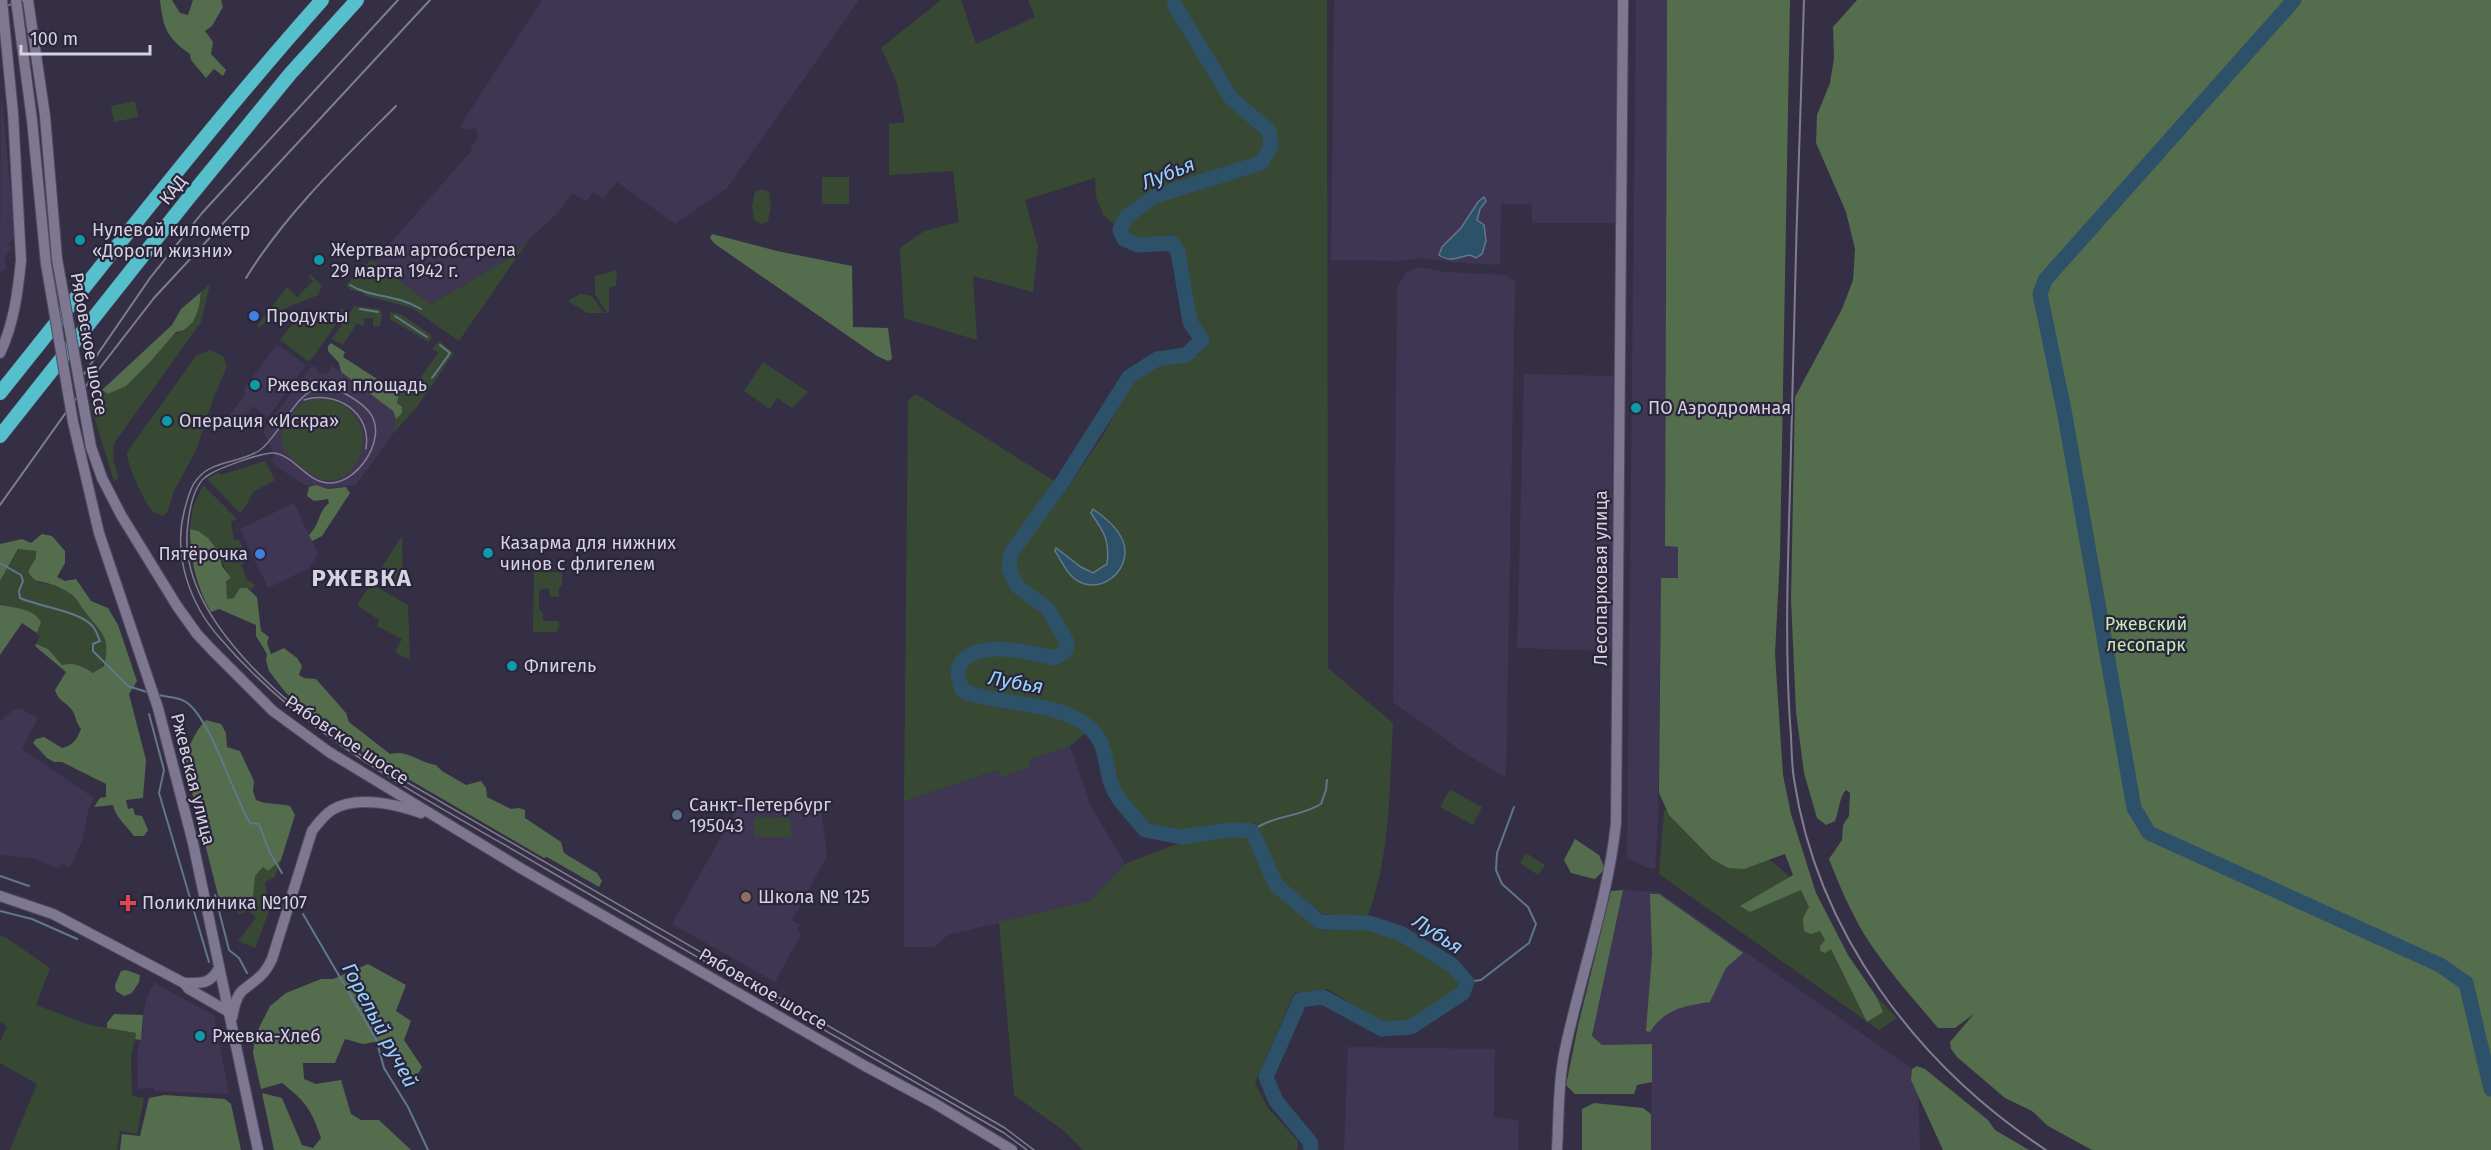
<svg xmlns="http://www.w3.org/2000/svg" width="2491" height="1150" viewBox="0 0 2491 1150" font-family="'Fira Sans',sans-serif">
<rect width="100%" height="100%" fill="#352f46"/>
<g fill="#3e3653">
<polygon points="542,0 859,0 728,187 675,224 617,182 603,199 593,192 586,201 572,193 560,211 505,261 431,304 374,262 472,150 470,148 478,138 476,128 465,130 460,126"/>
<polygon points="1334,0 1617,0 1615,223 1532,223 1532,204 1501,204 1500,265 1450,262 1423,258 1400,261 1331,260"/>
<polygon points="1636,0 1667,0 1665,545 1678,546 1678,578 1661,578 1658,825 1655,869 1647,868 1627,858"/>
<polygon points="1,89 15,237 8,243 12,249 4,257 7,268 0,274"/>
<polygon points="1420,267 1446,272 1505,275 1515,282 1506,778 1463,752 1393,702 1397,287 1408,271"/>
<polygon points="277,344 306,365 268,417 253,406 239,423 229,416 246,393 243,390"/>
<polygon points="316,366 316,370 319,373 326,374 332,366 393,411 397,422 395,431 356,485 330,488 304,485 276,466 272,460 274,453 264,433 264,429 310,368"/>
<polygon points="1524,374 1613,376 1612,651 1517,648"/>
<polygon points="294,503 318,554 309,568 268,588 240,529"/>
<polygon points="14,709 21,709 38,718 22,749 94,798 89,808 82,841 70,868 61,864 58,869 36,859 0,855 0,722"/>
<polygon points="1070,746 1091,806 1125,864 1090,901 948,935 934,947 904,947 904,801 999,770 1001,777 1030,767 1028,760"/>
<polygon points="740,803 821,807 827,856 792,920 800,925 797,931 801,934 775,982 672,924"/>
<polygon points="1623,890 1659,892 1913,1069 1918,1080 1920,1150 1651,1150 1652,1044 1602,1045 1592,1036"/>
<polygon points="154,983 214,1015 229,1094 154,1091 154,1088 138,1089 137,1054 143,1030 143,1015 147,997"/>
<polygon points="1348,1047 1495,1049 1494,1117 1519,1120 1518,1150 1344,1150"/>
</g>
<g fill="#384933">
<path d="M941 0H961L976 44 1035 17 1028 0H1327L1328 668 1393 723C1389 791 1391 854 1367 918L1323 914 1282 884 1256 823 1183 831 1148 825 1117 787 1104 737 1093 727 1070 746 1028 760 1031 767 1001 777 998 770 904 801 908 401 916 394 1067 489 1102 437 1133 381 1159 364 1188 360 1200 354 1207 340 1194 320 1183 250 1175 237 1139 239 1128 235 1104 216 1096 197 1095 178 1025 200 1038 247 1033 292 973 276 977 340 904 318 900 248 924 231 959 222 953 171 889 175V124L905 122 896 80 881 48Z"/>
<polygon points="135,101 138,117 114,122 111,106"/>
<rect x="822" y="177" width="27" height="27"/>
<polygon points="762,189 769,192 771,207 768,221 761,224 754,220 752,206 755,192"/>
<polygon points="528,241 459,341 412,308 366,296 361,292 350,290 346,285 371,260 431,304 505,261"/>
<polygon points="617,270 616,286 609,287 609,313 607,313 595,294 595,276"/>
<polygon points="311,275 322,286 318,295 286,308 269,319 259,328 257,326 287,287 297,297 313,281 309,276"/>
<path d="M210 284 201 322 114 443 113 460 119 478 114 481 90 404 102 390 108 394C136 386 163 335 184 330L199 307 201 292Z"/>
<polygon points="580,294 592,296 604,313 587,313 568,301"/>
<polygon points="354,306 380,309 382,315 380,326 373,326 373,318 364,318 364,326 357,323 343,345 332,339"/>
<path d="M344 309 346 310 311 360 308 361 280 340C300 312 311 311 344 309Z"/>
<polygon points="390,312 401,314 432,336 429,342 390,319"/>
<polygon points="439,341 454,353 416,408 394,432 396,419 399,417 397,397 410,383 415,386 438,353 433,349"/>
<path d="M210 350 223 356 227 366 213 399 196 450 174 491 167 513 162 516C157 514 153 513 150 508 142 497 127 465 127 452L196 356Z"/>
<polygon points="763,362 808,392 792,408 777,398 770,409 744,391"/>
<path d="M319 398C355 399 376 436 354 466 349 473 344 478 336 480 319 485 286 459 282 443 279 431 285 423 292 414 299 404 307 400 319 398Z"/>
<polygon points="265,461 275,480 253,492 246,506 240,513 207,479 219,472 221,475"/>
<path d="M203 485 237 519 231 522 234 540H239L249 560 241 565 247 580 255 585 251 590 247 588 234 598 227 599 225 590 228 572C223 566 223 562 220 555 216 544 200 531 190 529L193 507Z"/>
<polygon points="402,536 403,587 379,572"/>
<path d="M19 549 36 551V558L28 571 39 583C50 583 66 589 74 596 79 601 83 610 87 615 91 620 97 624 101 629 111 642 110 666 93 673L80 665H62L48 649 36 644 40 636 37 633 41 622 0 605V581Z"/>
<polygon points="534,572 562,572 562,585 559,587 559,597 550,597 549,588 539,590 539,609 543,613 543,621 558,621 560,626 556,632 533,632"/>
<polygon points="371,584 408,605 410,660 395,652 402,639 377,626 379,620 357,605"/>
<polygon points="1450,790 1482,807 1473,825 1440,807"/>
<polygon points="1683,808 1745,841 1781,869 1815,902 1845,973 1873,993 1897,1018 1879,1030 1659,874 1664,810"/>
<polygon points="754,817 791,818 791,837 754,837"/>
<polygon points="1229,834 1250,837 1271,888 1318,930 1368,928 1399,938 1456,975 1461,990 1428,1015 1400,1025 1381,1023 1328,989 1294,993 1255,1083 1268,1108 1298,1141 1297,1150 1083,1150 1064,1131 1014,1095 999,922 1090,901 1125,864 1174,845"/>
<polygon points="1526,853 1545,865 1538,875 1520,863"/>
<polygon points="281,860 275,877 265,882 267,898 261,906 270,909 255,948 238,941 256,918 249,911 238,914 236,909 253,899 255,876 263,867 268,871"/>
<polygon points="0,936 5,937 50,968 36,1005 90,1025 136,1033 131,1057 132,1096 144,1098 137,1134 120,1131 117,1150 10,1150 37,1084 0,1063 0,1042 7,1026 0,1022"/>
</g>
<g fill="#546d4d">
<path d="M160 0H172L180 13 188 15 193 0H221L223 7 212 26 205 31 213 42 211 54 226 70 223 76 214 69 206 78 191 60 190 54C167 38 163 28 160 0Z"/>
<polygon points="1667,0 1790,0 1780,556 1775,654 1783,775 1791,814 1816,893 1848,955 1876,996 1883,1012 1867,1022 1831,949 1825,953 1820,951 1820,946 1825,940 1820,931 1811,934 1804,931 1803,918 1809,907 1801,890 1750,912 1740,906 1793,875 1785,854 1744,869 1728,868 1712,859 1669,815 1659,793 1661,578 1678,578 1678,547 1665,546"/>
<path d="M1857 0H2491V1150H2092L2048 1126 2032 1111 2005 1098 1957 1057 1951 1049 1950 1042 1974 1014 1955 1028H1938C1913 998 1885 968 1864 934 1850 910 1839 885 1829 859L1842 840 1843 825 1849 816 1850 793 1846 790C1839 797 1839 812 1835 821L1826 825 1817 818 1804 773 1796 712 1791 599 1795 397 1842 309 1853 280 1855 249 1846 212 1816 143 1817 115 1830 83 1834 58 1833 27Z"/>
<polygon points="712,234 777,251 852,266 853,327 888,328 892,359 888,361 877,356 715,244 710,238"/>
<polygon points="201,292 199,307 193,322 184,330 176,332 149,363 126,386 108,394 102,390 172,325 181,309"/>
<polygon points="331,343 345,352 343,357 399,393 397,403 402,407 402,413 396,419 393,411 341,372 339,363 328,351 328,346"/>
<path d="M316 485 328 489 346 487 350 493 322 536 312 541 309 535C321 523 317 513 329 503L328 499 314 501 307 496 309 487Z"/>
<path d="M190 529 198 531 208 538 219 552 222 566 231 578 226 581 227 599 234 598 240 588H247L257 597 261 631 269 637 267 643 271 654 284 648 297 658 302 666 299 675 304 678 316 679 346 713 349 722 390 754C407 749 420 763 436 765L442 771 466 785 481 781 486 788 487 797 511 809 519 808 525 810V818L561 842 564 853 597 873 602 881 599 887 547 857 544 858 367 755 310 714 286 693 269 671 266 660 267 654 256 636V625L219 609 211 612C196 586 190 559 190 529Z"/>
<path d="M42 534 52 536 65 551V563L57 577 65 581 76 579 91 601 108 608 118 625 137 681 129 694 146 760 143 798 126 800 128 809 133 808 135 815 142 816 148 830 144 836H134C127 826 115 817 113 805L94 807 100 798 106 797V784L62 762H54L47 758 33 743 36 739 44 737 62 748C73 746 77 739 81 729 76 723 76 716 72 710 66 702 58 701 55 690L66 672 35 646 36 644 48 649 62 665C75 662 82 666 93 673L104 666C111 636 102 634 86 613 81 607 77 598 71 594 65 590 57 586 50 584 39 580 35 584 28 571L36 558V551L18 549 0 581V544L22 539 31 543Z"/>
<path d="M0 605C15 608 33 608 41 622L37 633 22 623 0 655Z"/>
<path d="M206 720 221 724 226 733 227 747 240 751 254 781 253 791 256 800C267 805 278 803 290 806L295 815 281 860 268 871 263 867 255 876 253 899 236 909 223 905 219 899 183 757C193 742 193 734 206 720Z"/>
<polygon points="1575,839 1599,855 1605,869 1595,879 1571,873 1564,860"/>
<polygon points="1623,890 1592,1036 1602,1045 1652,1044 1652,1082 1637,1085 1634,1094 1575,1094 1566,1085 1578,1026 1611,891"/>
<path d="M1650 894H1659L1743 953 1726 968 1710 1002C1683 1006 1665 1009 1650 1032L1646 1031 1652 954Z"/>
<path d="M368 964 406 985 396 1011 411 1021 404 1040 422 1067 411 1085 383 1044 374 1042 363 1044 345 1039 335 1063H303L304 1079 316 1084 341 1080 351 1114 361 1120H379L411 1150H274L262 1093 282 1098 302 1145 313 1148 321 1138C311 1109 306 1102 282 1083L261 1089 253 1053 255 1036 270 1006 286 993 321 979H333Z"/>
<polygon points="126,970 140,975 139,982 132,993 124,996 116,991 115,985 121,971"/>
<polygon points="114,1014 143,1015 141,1040 135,1039 136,1033 107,1028 107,1023"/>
<polygon points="1917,1066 1925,1069 1988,1120 1995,1130 2029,1150 1943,1150 1911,1080 1912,1069"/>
<polygon points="164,1095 225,1099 231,1104 241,1150 120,1150 122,1134 140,1136 149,1098"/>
<polygon points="1594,1103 1643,1108 1651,1114 1651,1150 1582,1150 1582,1109"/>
</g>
<g fill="#2c5168" stroke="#5f788c" stroke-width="1.5">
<path d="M1484 197 1486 201 1480 209 1477 220 1484 225 1486 241 1482 254 1476 258 1470 255C1458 257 1451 263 1439 255L1442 247 1461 228 1478 202Z"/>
<path d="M1093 509C1107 519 1126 534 1125 553 1124 576 1098 593 1078 581 1068 576 1061 560 1055 551L1056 548 1081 567 1093 573 1107 564C1110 540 1104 532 1091 513Z"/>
</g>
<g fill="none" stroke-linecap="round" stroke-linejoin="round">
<g stroke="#5f788c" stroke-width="2">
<path d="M350 285C371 298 396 294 421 309"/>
<polyline points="360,309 378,312"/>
<polyline points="395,316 427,337"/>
<polyline points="432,378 450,353 440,345"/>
<path d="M0 563 21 575 23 581 19 591 20 598C40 607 82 611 94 628 97 632 98 637 100 641L93 644V651L128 686 150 693"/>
<path d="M159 695C166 697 175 697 182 700 208 709 234 798 250 823L259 824 269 851 282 873"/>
<polyline points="149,714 164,770 159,793 209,962"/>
<path d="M1252 831C1273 815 1300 817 1321 804L1326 790 1327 780"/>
<polyline points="0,876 29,886"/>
<polyline points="215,895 229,950 239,958 247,973"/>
<polyline points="0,911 32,919 77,939"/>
<polyline points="303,914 376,1039 384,1068 408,1107 428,1150"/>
<polyline points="1467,982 1481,980 1529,943 1536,924 1528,907 1502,884 1496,870 1497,853 1514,807"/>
</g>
<g stroke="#2c5168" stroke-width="15">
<path d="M1174 0 1175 6 1231 98 1269 131 1271 146 1261 163 1155 196 1126 217 1120 230 1124 239 1138 245 1172 243 1178 252 1190 322 1202 340 1186 355 1157 359 1129 377 1063 481 1011 553 1009 568 1017 586 1048 609 1067 642 1066 651 1055 658C1037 655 1016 648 998 649 970 649 948 662 963 691 1001 707 1073 699 1098 738 1107 751 1106 772 1112 786 1118 802 1135 817 1145 830L1181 837 1229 830 1252 831 1276 885 1320 922 1369 923 1400 933 1452 965 1467 982 1463 993 1411 1027 1382 1029 1323 997 1300 1000 1266 1077 1276 1101 1310 1142 1311 1150"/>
<polyline points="2294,0 2045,280 2040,294 2064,410 2134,808 2149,833 2440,965 2466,983 2491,1089"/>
</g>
<defs>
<g id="secondary">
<polyline points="28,0 45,116 57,259"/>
<path d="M0 353C14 324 18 291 21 260"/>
<polyline points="73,422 99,533 158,708 193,843 258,1150"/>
<polyline points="213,651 273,711 329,752 522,869 865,1066 934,1103 1012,1150"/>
<polyline points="0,896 53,914 184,983 189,989 229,1012"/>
<path d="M184 983C201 983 210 985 219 968"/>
<path d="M232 1018C234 1009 235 998 242 991 257 978 263 978 272 959L312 831C318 823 324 815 332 810 356 795 396 804 421 813"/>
<path d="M1557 1150C1559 1115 1558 1079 1566 1045 1582 971 1608 899 1616 823L1623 0"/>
</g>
<g id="highway">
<path d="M0 393C106 261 209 127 322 0"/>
<polyline points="0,436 187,200 290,74 357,0"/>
</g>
</defs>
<use href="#secondary" stroke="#514b5f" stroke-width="12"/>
<use href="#highway" stroke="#514b5f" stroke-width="15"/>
<use href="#secondary" stroke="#7d7791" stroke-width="10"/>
<use href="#highway" stroke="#55bfcb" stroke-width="14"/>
<g stroke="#817d90" stroke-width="1.5">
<path d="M304 400C336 390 372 412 366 449"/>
<path d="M1027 1150 1004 1133C851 1046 698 958 546 869 430 800 308 742 219 637 190 604 173 556 184 512 187 501 190 486 199 477 214 460 242 463 260 450 286 431 302 367 344 393 355 399 368 407 373 418 384 442 358 481 332 483 308 485 296 456 274 453 262 452 220 468 210 474 203 478 201 481 197 488 190 502 188 519 187 534 182 624 297 714 365 758L1005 1128 1034 1150"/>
</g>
<g stroke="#817d90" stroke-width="2">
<path d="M1804 0C1799 150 1794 299 1791 449 1789 540 1784 632 1790 723 1792 742 1791 761 1794 779 1817 933 1918 1066 2046 1150"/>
<polyline points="0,8 24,0"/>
<path d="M246 278C286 213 343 159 396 106"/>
<polyline points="84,374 150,278 202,213 398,0"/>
<polyline points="0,505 72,404 154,298 430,0"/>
</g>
<defs>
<g id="secondary-bridge">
<polyline points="2,0 13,113 21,260"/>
<polyline points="16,0 32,120 46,264 73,422"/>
<polyline points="57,259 91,447 102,478 121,515 177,606 197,634 213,651"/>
</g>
</defs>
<use href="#secondary-bridge" stroke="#514b5f" stroke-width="12" stroke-linecap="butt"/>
<use href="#secondary-bridge" stroke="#7d7791" stroke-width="10"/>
</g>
<g fill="#0f9aa8" stroke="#2b253b" stroke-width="2">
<circle cx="80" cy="240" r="6"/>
<circle cx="319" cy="260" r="6"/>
<circle cx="255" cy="385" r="6"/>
<circle cx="1636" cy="408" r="6"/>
<circle cx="167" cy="421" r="6"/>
<circle cx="488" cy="553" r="6"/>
<circle cx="512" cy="666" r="6"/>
<circle cx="200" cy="1036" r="6"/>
</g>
<g fill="#3f7fe0" stroke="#2b253b" stroke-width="2">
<circle cx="254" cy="316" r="6"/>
<circle cx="260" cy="554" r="6"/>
</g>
<circle fill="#5c6f8a" stroke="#2b253b" stroke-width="2" cx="677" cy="815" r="6"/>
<circle fill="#8d6e63" stroke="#2b253b" stroke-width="2" cx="746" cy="897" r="6"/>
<path fill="#e0444e" stroke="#2b253b" stroke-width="2" d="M125 894h6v6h6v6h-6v6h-6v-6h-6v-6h6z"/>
<g text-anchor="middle" stroke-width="4.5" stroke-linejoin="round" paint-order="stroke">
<g font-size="18" fill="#d5d2e1" stroke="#2b253b">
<text transform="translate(173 190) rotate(-51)" y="6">КАД</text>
<text transform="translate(89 344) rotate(80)" y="6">Рябовское шоссе</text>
<text transform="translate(1601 578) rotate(-90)" y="6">Лесопарковая улица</text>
<text transform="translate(347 740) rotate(34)" y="6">Рябовское шоссе</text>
<text transform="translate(193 779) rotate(76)" y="6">Ржевская улица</text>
<text transform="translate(763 989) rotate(30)" y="6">Рябовское шоссе</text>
</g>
<g font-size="18" fill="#d5d2e1" stroke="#2b253b" text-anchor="start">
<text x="92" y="236">Нулевой километр<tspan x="92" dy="21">«Дороги жизни»</tspan></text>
<text x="331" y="256">Жертвам артобстрела<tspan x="331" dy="21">29 марта 1942 г.</tspan></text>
<text x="266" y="322">Продукты</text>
<text x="267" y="391">Ржевская площадь</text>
<text x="1648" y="414">ПО Аэродромная</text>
<text x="179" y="427">Операция «Искра»</text>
<text x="500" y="549">Казарма для нижних<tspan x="500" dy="21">чинов с флигелем</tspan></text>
<text x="248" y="560" text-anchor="end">Пятёрочка</text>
<text x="524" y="672">Флигель</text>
<text x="689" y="811">Санкт-Петербург<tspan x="689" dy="21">195043</tspan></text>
<text x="758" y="903">Школа № 125</text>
<text x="142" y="909">Поликлиника №107</text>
<text x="212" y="1042">Ржевка-Хлеб</text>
</g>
<g font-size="18" fill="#c1ecb4" stroke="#2b253b">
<text x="2146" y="630">Ржевский<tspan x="2146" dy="21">лесопарк</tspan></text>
</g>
<g font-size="20" font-style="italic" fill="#94d4ff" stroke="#2b253b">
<text transform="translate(1168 173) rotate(-22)" y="7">Лубья</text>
<text transform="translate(1016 682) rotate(10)" y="7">Лубья</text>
<text transform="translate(1438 934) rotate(33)" y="7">Лубья</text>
<text transform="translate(380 1025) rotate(62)" y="7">Горелый ручей</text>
</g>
<g font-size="24" font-weight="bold" letter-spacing="1.5" fill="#d5d2e1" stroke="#2b253b">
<text x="362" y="586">РЖЕВКА</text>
</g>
</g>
<path d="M21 45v9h129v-9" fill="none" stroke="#d5d2e1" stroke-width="3"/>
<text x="30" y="45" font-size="18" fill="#d5d2e1" stroke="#2b253b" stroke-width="4.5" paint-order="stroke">100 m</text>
</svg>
